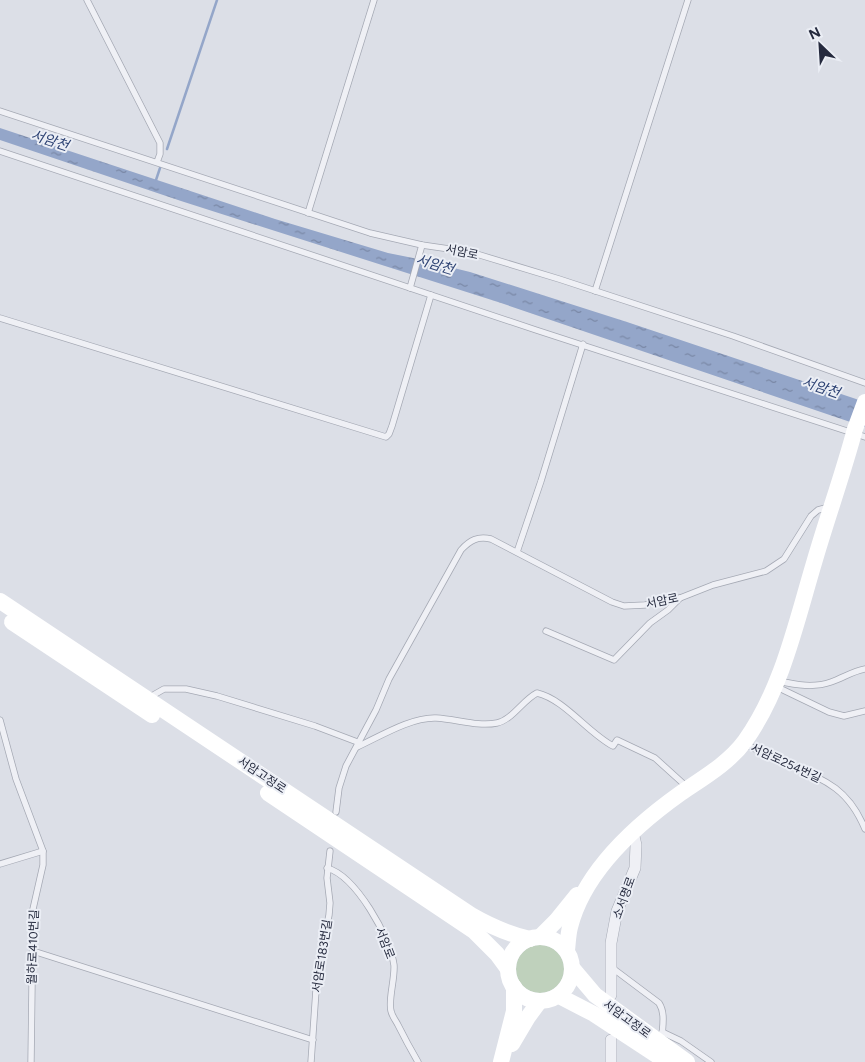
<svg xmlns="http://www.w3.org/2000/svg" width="865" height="1062" viewBox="0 0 865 1062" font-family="Figtree,'Noto Sans KR',sans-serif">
<defs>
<pattern id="water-ripples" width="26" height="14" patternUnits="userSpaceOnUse" patternTransform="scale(1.25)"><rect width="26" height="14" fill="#94a6c9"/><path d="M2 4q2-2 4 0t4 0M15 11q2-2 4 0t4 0" fill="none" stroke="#7987a5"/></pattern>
</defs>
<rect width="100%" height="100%" fill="#dcdfe7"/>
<circle fill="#bfd1bc" cx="540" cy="969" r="24"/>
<polygon fill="url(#water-ripples)" points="0,128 275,219 388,253 413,258 470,272 627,322 865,402 865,427 498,302 181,201 0,140"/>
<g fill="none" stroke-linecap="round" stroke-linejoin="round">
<g stroke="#94a6c9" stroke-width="2.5">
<polyline points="167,149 217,0"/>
<polyline points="156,180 160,168"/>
</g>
<defs>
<g id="lane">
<polyline points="87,0 160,143 160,154 157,162"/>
<polyline points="0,111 370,233 422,245 470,252 559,279 733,336 865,383"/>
<polyline points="0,151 536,330 865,437"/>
<polyline points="308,213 374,0"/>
<polyline points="410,288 422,245"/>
<polyline points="595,291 688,0"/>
<polyline points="0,318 386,437 389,434 392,426 431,295"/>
<polyline points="517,552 541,481 583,344"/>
<polyline points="546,631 614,660 650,623 668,610 680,598"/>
<path d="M779 681C796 685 814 688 831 682 843 678 853 671 865 669"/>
<polyline points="777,687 829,712 844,716 865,711"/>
<polyline points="150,697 164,689 186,689 217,696 315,726 360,743"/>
<polyline points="0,720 16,779 43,851 43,865 33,909 31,1062"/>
<path d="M746 744C756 749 766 756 777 760 818 778 846 783 865 829"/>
<path d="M357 747C379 737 411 717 436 718 456 719 478 727 497 723 512 720 523 700 537 693 564 699 588 733 613 746L617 740 655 758 687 787"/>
<path d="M336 812 339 788 346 766 376 710 389 679 461 550C470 540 478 536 491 539L612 602 624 606 645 605 664 599 680 598 713 585 766 571 784 559 811 516 818 510 829 507"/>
<polyline points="0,864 43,851"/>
<path d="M327 868C356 876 390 937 394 965 395 979 388 1000 391 1011 392 1016 396 1021 398 1025 404 1037 411 1050 418 1062"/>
<polyline points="33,951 313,1040"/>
<path d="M611 967 659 1003C666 1014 662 1027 662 1040"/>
<polyline points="662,1032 681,1041 711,1062"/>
<polyline points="311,1062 316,990 321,955 329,915 330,903 327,878 330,851"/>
</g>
<g id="street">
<polyline points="611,995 611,943 617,911 635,868 636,845 633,832"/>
<polyline points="611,1040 611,1062"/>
</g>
</defs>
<use href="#lane" stroke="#a5a9b4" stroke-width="7"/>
<use href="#street" stroke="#a5a9b4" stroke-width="12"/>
<use href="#lane" stroke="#eff0f5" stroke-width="5.5"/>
<use href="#street" stroke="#eff0f5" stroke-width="11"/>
<g stroke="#fff" stroke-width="16">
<path d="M0 601 471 915C490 926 508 934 530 939"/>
<polyline points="12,622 152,715"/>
<polyline points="268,793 474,931 497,954 508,969"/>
<circle cx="540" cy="969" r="32"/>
<polyline points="540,937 556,921 577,895"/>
<path d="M567 950C568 942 568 935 570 927 584 872 636 825 681 793 703 778 729 763 745 741 782 689 796 623 814 563 827 518 843 474 855 429L865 402"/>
<polyline points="573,969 595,995 687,1062"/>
<polyline points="559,996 594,1014 667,1062"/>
<polyline points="512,1044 528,1017 539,1002"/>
<polyline points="501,1062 514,1011 514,987"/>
</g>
</g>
<g text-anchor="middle" stroke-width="4" stroke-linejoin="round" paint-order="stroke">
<g font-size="12" fill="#252a3e" stroke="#ebeef5">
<text transform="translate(462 252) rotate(12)" y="4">서암로</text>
<text transform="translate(662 601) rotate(-12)" y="4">서암로</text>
<text transform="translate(786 763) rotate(25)" y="4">서암로254번길</text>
<text transform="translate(262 775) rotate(34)" y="4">서암고정로</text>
<text transform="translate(624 898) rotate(-70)" y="4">소서명로</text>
<text transform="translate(385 943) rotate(69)" y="4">서암로</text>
<text transform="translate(33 947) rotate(-88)" y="4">월하로410번길</text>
<text transform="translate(322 956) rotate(-81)" y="4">서암로183번길</text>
<text transform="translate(627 1019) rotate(36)" y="4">서암고정로</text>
</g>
<g font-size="14" font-style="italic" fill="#2d4273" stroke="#ebeef5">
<text transform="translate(50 140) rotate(18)" y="5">서암천</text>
<text transform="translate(435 264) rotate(17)" y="5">서암천</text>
<text transform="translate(821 387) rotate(19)" y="5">서암천</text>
</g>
</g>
<g transform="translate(820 45) rotate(335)" stroke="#ebeef5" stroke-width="4" paint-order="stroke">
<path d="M0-4L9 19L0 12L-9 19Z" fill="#252a3e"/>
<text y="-8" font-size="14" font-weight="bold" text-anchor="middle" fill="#252a3e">N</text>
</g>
</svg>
